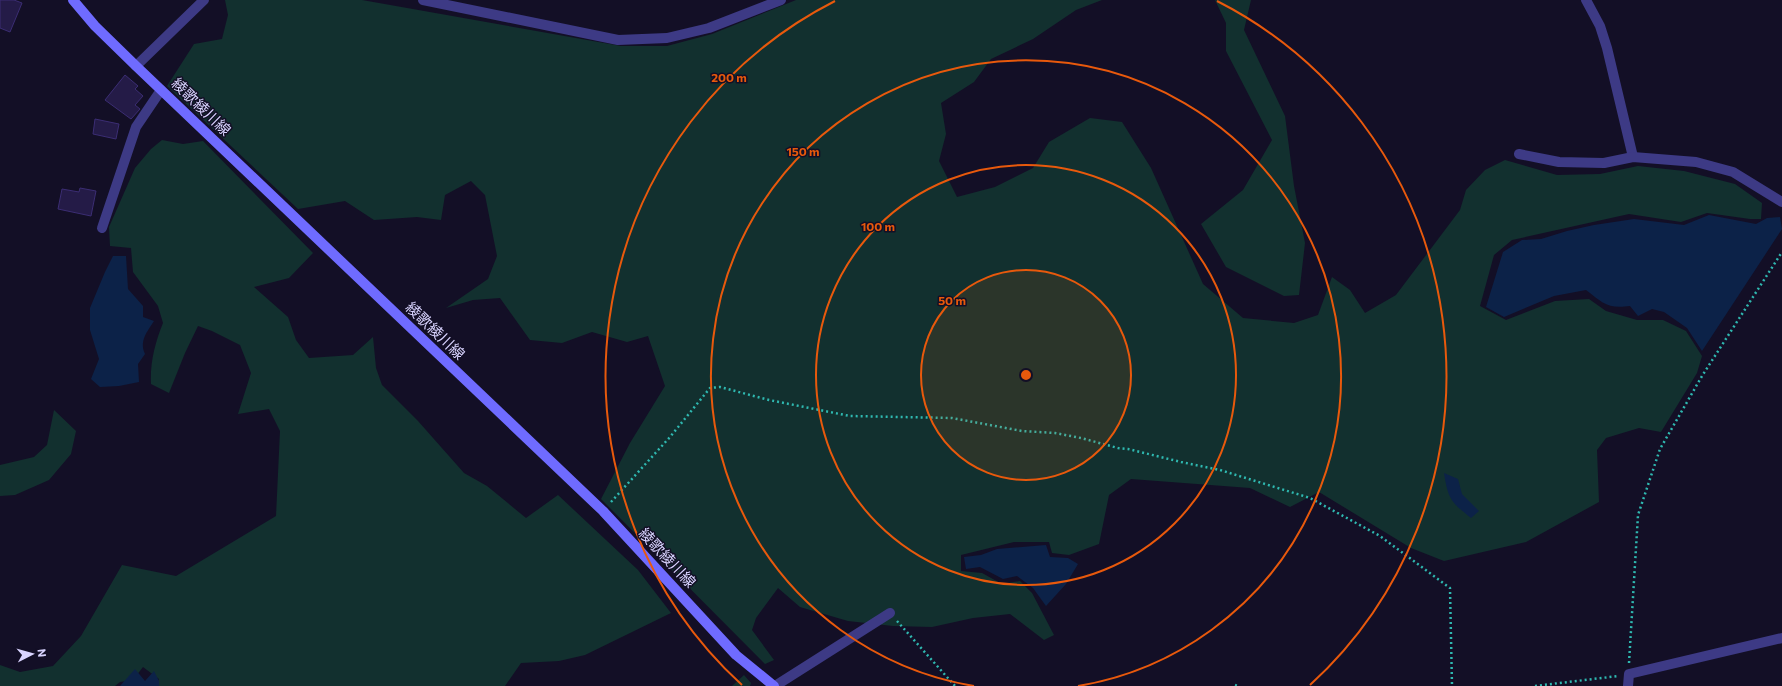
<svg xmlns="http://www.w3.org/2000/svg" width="1782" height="686" viewBox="0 0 1782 686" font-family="Commissioner,'Noto Sans JP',sans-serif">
<rect width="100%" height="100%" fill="#130f26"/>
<g fill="#12302f">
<polygon points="225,0 362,0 621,46 667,46 712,34 796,0 1102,0 1076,10 1033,39 991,59 974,82 941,103 946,134 939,161 957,197 995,187 1033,168 1049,142 1090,118 1122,122 1151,168 1203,284 1243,318 1294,323 1318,315 1332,277 1350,290 1365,313 1396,295 1460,210 1466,190 1485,170 1505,160 1557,175 1600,174 1638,166 1684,171 1735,184 1762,203 1761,219 1750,219 1707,213 1681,222 1629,214 1512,240 1494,255 1480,306 1506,320 1555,301 1589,299 1606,311 1637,320 1663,320 1686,331 1702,356 1697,373 1661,432 1639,428 1606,438 1597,450 1599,502 1526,542 1444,561 1411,548 1319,492 1290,507 1250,488 1131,479 1109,495 1099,544 1069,555 1052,553 1049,542 1014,542 961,555 961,571 982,573 1002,584 1020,581 1032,593 1054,635 1044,640 1010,614 973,618 932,627 893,626 848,621 800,607 778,588 756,618 752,630 774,660 765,664 601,499 630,443 665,386 648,336 627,342 592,332 562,343 530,340 500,298 473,300 446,308 488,279 497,256 485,195 471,181 445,195 441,220 417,217 374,220 345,201 298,209 167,86 194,44 222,39 228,15"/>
<polygon points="1215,0 1251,0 1244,30 1285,116 1294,186 1305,243 1299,295 1284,296 1226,267 1201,224 1243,190 1272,140 1226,51 1226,23"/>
<path d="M162 140 183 144 203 141 313 253 289 278 254 287 288 317 296 340 309 358 353 355 373 337 376 368 382 385 418 421 464 473 487 486 526 518 558 495 638 570 671 613 585 655 559 661 521 663 505 686H156L159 679 143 667 133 680 120 682 115 686H0V665L20 672 53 666 81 636 122 565 176 576 276 516 280 431 269 409 238 414 251 373 240 345 212 331 198 326 185 353 169 393 151 384C150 362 155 343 163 323L158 306 133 272 131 248 110 246 109 227 135 168 151 149Z"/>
<polygon points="54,410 76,431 71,454 49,480 15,495 0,496 0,465 34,457 47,445"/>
<polygon points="744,675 751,683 750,686 732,686"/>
</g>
<g fill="#0c2248">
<path d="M1709 215 1756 224 1767 218 1780 217 1782 229 1702 351 1687 328 1664 312 1652 309 1638 316 1630 306C1607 309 1603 303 1586 290L1554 296 1504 317 1486 307 1503 252 1522 240 1541 239 1567 231 1594 225 1634 219 1684 225Z"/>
<path d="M113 256H126L128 289 143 306V317L154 321C147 332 139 341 145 354L138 364 139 382 119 386 100 387 91 379 99 359 90 330V308L105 272Z"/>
<path d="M1444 473 1458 479 1462 494 1479 511 1471 518C1451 502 1448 499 1444 473Z"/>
<polygon points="1046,545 1050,557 1068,558 1078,564 1066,584 1046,606 1033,588 1017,576 1003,579 980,567 966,569 964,557 981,555 997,549"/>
<polygon points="135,669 145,681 154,671 159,681 159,686 120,686"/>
</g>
<g fill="#241b47" stroke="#3b2d73">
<polygon points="0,0 14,0 22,3 10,32 0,28"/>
<polygon points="125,75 138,86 135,89 143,96 135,105 140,109 131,119 105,100"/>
<polygon points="95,119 119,124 116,139 93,134"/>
<polygon points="80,188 96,191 91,216 58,209 62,189 79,192"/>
</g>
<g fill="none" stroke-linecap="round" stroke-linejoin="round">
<g stroke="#2fb8b0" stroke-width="2.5" stroke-dasharray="2 3" stroke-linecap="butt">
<polyline points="611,502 670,437 710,388 720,387 769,400 850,416 952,418 1022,431 1055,433 1081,438 1118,448 1128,449 1181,462 1220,470 1310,498 1380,536 1450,588 1452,686"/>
<polyline points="897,621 955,686"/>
<polyline points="1629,663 1638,515 1660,449 1702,376 1782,252"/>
<polyline points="1235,685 1238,686"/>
<polyline points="1535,686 1618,676"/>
</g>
<g stroke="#3d3a85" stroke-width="10">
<polyline points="423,0 618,40 667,38 709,28 781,0"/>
<polyline points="1586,0 1600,26 1607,48 1633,157"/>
<polyline points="136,66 204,0"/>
<polyline points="1519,154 1559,162 1604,163 1633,157 1696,162 1733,172 1782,202"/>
<polyline points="102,228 136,127 161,90"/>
<polyline points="775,686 890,613"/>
<polyline points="1628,686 1629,674 1782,638"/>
</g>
<polyline stroke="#6f6bff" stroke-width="10" points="73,0 95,26 136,66 603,511 736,655 774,686"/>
</g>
<circle cx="1026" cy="375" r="105" fill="#e8590c" fill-opacity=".12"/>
<g fill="none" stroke="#e8590c" stroke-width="2">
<circle cx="1026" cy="375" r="105"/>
<circle cx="1026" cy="375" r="210"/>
<path d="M974 686A315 315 0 1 1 1078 686"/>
<path d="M742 685A420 420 0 0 1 835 1M1217 1A420 420 0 0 1 1310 685"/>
</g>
<g text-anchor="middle" stroke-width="3" stroke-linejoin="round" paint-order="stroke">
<g font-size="15" fill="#d9d4ff" stroke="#130f26">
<text transform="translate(201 107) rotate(44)" y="5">綾歌綾川線</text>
<text transform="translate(435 331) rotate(44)" y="5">綾歌綾川線</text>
<text transform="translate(667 558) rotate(47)" y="5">綾歌綾川線</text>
</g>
</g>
<circle cx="1026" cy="375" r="6" fill="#e8590c" stroke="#130f26" stroke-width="2"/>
<g font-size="12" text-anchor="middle" font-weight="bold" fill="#e8590c" stroke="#130f26" stroke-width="3" stroke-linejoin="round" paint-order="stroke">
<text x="729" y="82">200 m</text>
<text x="803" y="156">150 m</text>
<text x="878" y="231">100 m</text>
<text x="952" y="305">50 m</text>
</g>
<g transform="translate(32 654) rotate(84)" stroke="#130f26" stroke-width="3" paint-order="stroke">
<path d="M0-3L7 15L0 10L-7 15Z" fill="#d9d4ff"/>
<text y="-6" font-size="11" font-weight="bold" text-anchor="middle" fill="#d9d4ff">N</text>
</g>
</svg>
